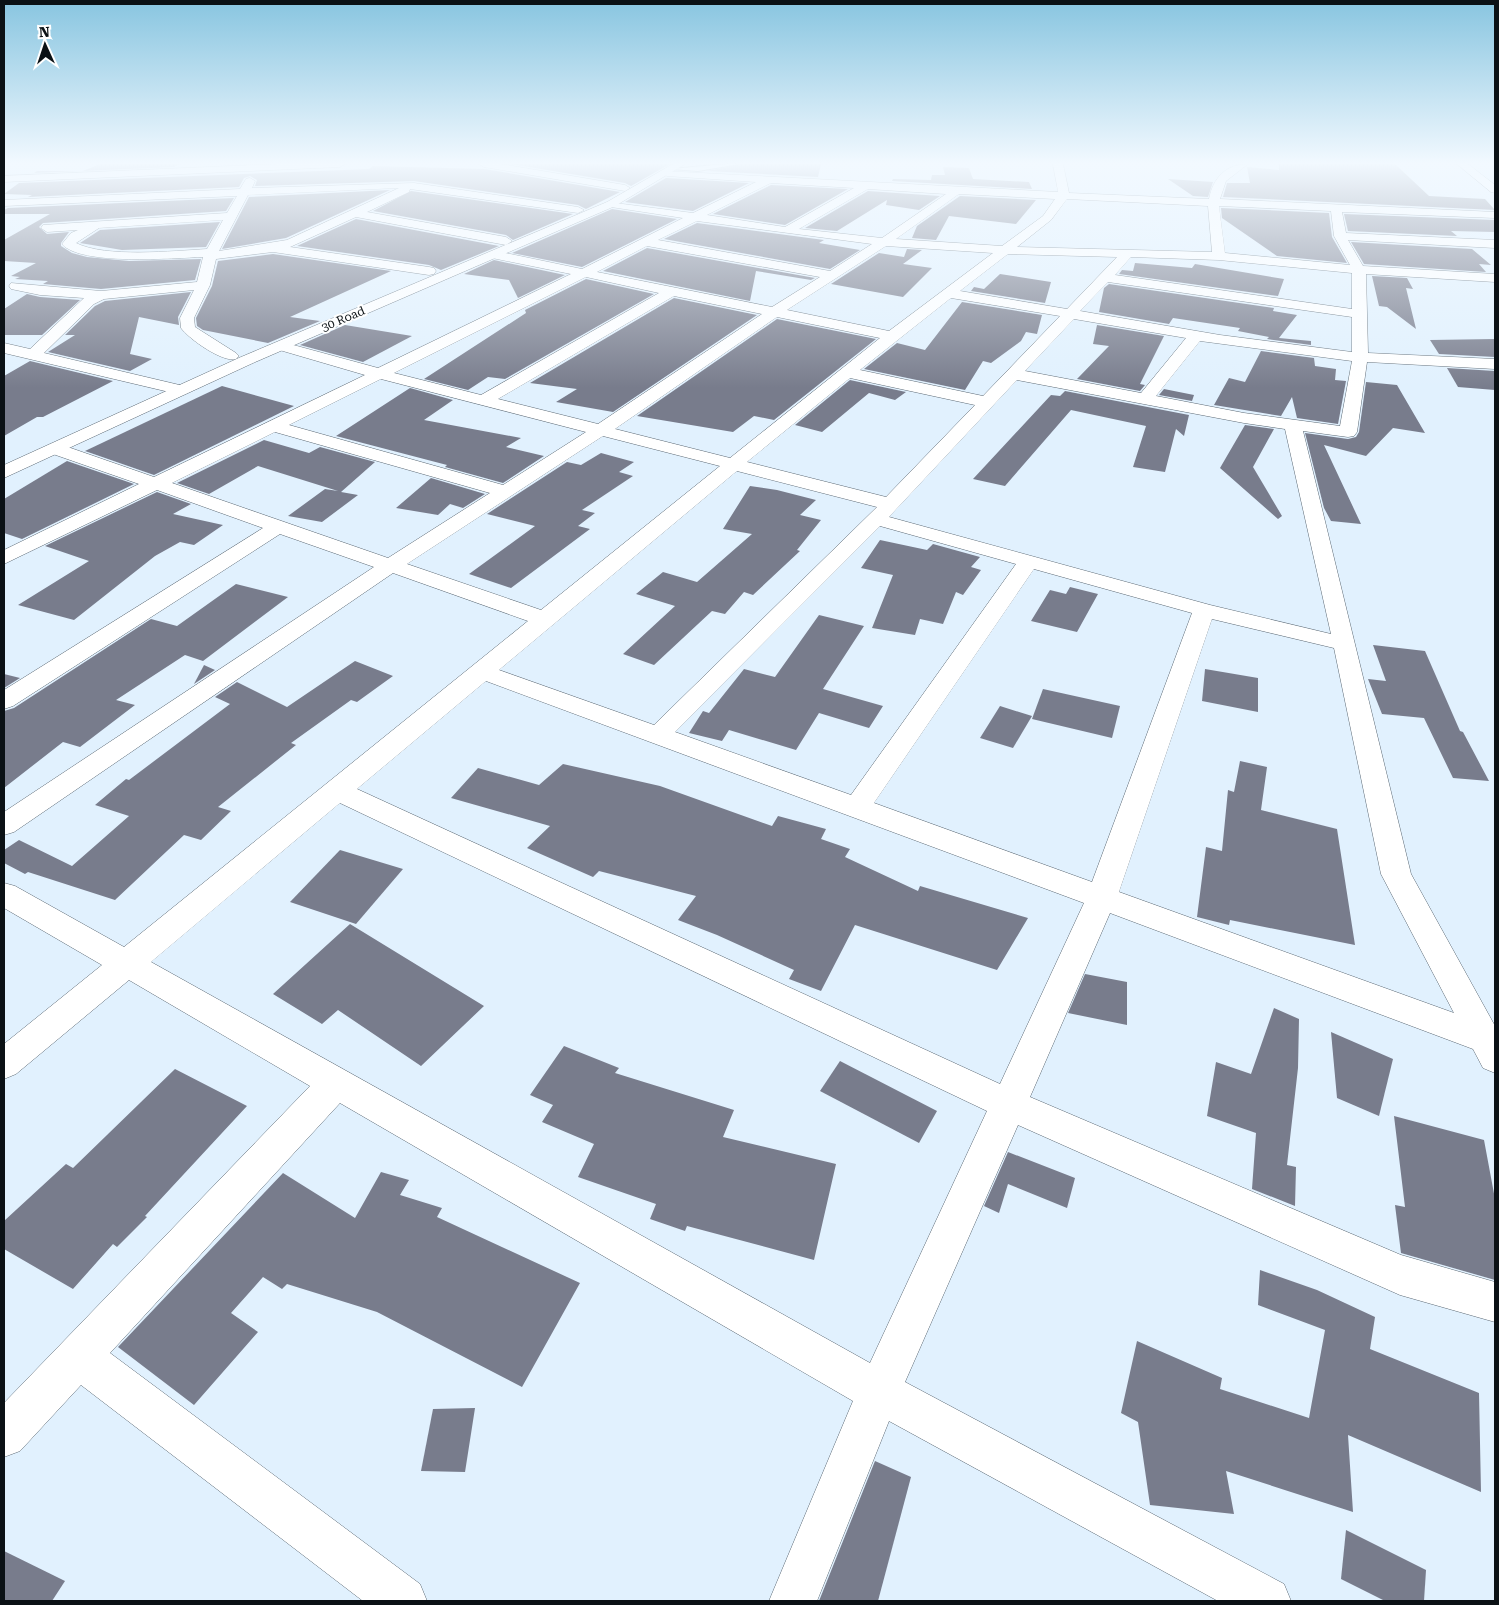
<svg xmlns="http://www.w3.org/2000/svg" width="1499" height="1605" viewBox="0 0 1499 1605" font-family="'Roboto Serif',serif">
<rect width="100%" height="100%" fill="#e1f1fe"/>
<g fill="#787c8c">
<polygon points="100,164 179,164 174,167 34,173 37,171 83,171"/>
<polygon points="511,164 670,164 631,186 625,183"/>
<polygon points="741,164 821,164 818,177 707,171"/>
<polygon points="1279,164 1395,164 1429,196 1485,199 1495,210 1223,197 1227,183 1250,183 1247,167 1279,170"/>
<polygon points="373,166 485,169 620,192 586,209 578,205 414,181 255,186 257,180 250,176 244,178 239,187 28,197 32,195 4,194 19,183 369,169"/>
<polygon points="943,167 969,168 973,179 1029,182 1032,189 892,181 893,179 931,180 932,175 945,175"/>
<polygon points="666,178 667,178 749,183 693,211 625,202"/>
<polygon points="1168,179 1213,182 1208,197 1193,196"/>
<polygon points="771,185 848,189 785,225 713,214"/>
<polygon points="390,190 286,238 222,249 249,197"/>
<polygon points="411,191 573,214 513,240 506,235 373,211"/>
<polygon points="868,191 940,196 919,210 886,205 887,200 837,231 805,228"/>
<polygon points="960,196 1036,200 1016,224 949,216 936,240 912,238 917,226"/>
<polygon points="234,198 226,211 43,223 39,227 47,234 69,232 61,243 61,246 72,253 87,257 129,261 201,259 195,280 101,289 43,284 48,281 15,279 20,277 11,276 36,263 4,261 4,240 50,214 4,214 4,210 8,208"/>
<polygon points="1221,208 1329,213 1332,237 1347,263 1277,256 1222,218"/>
<polygon points="612,209 677,219 582,267 512,253"/>
<polygon points="1344,214 1495,220 1495,232 1451,231 1457,236 1348,231"/>
<polygon points="356,219 499,246 441,270 429,265 297,246"/>
<polygon points="220,222 206,247 122,250 80,243 100,230"/>
<polygon points="697,223 824,240 819,243 860,250 830,269 664,239"/>
<polygon points="1351,242 1472,249 1491,265 1479,264 1486,272 1364,264"/>
<polygon points="647,248 815,278 811,280 756,271 750,301 603,271"/>
<polygon points="907,249 922,250 903,264 932,268 903,297 831,284 879,253 904,257"/>
<polygon points="273,254 391,271 290,317 320,321 268,343 203,330 197,326 196,318 212,286 218,261"/>
<polygon points="494,260 565,275 518,298 509,280 464,274"/>
<polygon points="1135,263 1192,268 1195,264 1284,279 1278,296 1119,274 1122,270 1133,271"/>
<polygon points="1000,274 1051,282 1045,303 971,291 974,287 984,289"/>
<polygon points="1372,276 1407,278 1413,289 1406,288 1416,329 1387,307 1379,306"/>
<polygon points="586,279 654,294 505,379 488,377 468,390 424,379 526,313 525,310"/>
<polygon points="1109,284 1274,308 1273,311 1297,315 1279,338 1311,341 1311,345 1267,339 1269,337 1238,331 1240,328 1173,318 1169,324 1099,312 1104,288"/>
<polygon points="191,292 178,317 179,325 139,317 130,354 152,359 130,371 48,352 75,335 65,335 95,306 105,301"/>
<polygon points="27,294 40,297 80,300 42,335 4,335 4,309"/>
<polygon points="674,298 757,315 613,412 556,402 577,389 530,383"/>
<polygon points="962,302 1042,315 1037,334 1026,332 1021,341 991,363 983,361 965,390 864,369 897,343 925,350"/>
<polygon points="777,319 876,339 774,420 754,416 733,432 637,416"/>
<polygon points="345,325 412,336 363,362 300,345"/>
<polygon points="1097,325 1164,336 1140,384 1145,385 1140,391 1077,379 1109,346 1093,344"/>
<polygon points="1495,339 1495,357 1439,354 1430,340"/>
<polygon points="1261,351 1314,358 1315,366 1336,369 1335,380 1346,381 1338,424 1297,418 1292,397 1281,416 1214,405 1229,378 1245,382"/>
<polygon points="30,361 113,381 43,417 37,417 4,436 4,376"/>
<polygon points="1447,368 1495,371 1495,390 1458,387"/>
<polygon points="850,380 906,392 895,400 869,393 822,432 795,425"/>
<polygon points="1366,382 1397,385 1425,433 1393,428 1366,456 1324,445 1361,524 1331,521 1324,508 1305,433 1348,439 1356,437 1359,432"/>
<polygon points="222,386 294,406 154,475 85,451"/>
<polygon points="410,388 453,400 424,420 521,438 506,447 544,456 503,483 445,467 447,465 336,436"/>
<polygon points="1164,389 1194,395 1192,401 1159,395"/>
<polygon points="1065,391 1189,415 1184,436 1176,429 1165,472 1133,467 1146,426 1071,410 1005,486 973,479 1051,395 1060,396"/>
<polygon points="1245,425 1274,429 1253,467 1282,516 1278,519 1220,468"/>
<polygon points="264,440 309,453 320,447 375,462 341,492 358,495 322,522 288,516 325,489 338,491 258,466 209,494 177,483"/>
<polygon points="601,453 634,462 619,472 633,476 582,510 595,513 578,526 590,529 511,588 469,574 535,526 487,514 567,462 581,465"/>
<polygon points="67,461 134,484 22,539 4,533 4,499"/>
<polygon points="431,478 485,494 463,508 450,504 438,515 396,508"/>
<polygon points="750,486 777,490 816,500 800,515 821,520 797,550 800,551 753,595 744,592 725,614 712,611 654,665 623,654 675,606 636,594 663,572 697,582 752,534 723,529"/>
<polygon points="157,492 191,504 173,514 223,525 194,545 180,542 155,556 74,620 18,605 89,561 45,546"/>
<polygon points="880,540 927,550 933,544 980,557 971,567 981,570 963,595 956,592 943,624 920,619 915,635 872,628 893,575 861,568"/>
<polygon points="236,584 288,597 203,661 185,655 116,700 135,705 80,747 63,742 4,788 4,711 14,708 151,619 177,626"/>
<polygon points="1070,587 1098,594 1077,632 1031,621 1050,590 1066,594"/>
<polygon points="819,615 864,626 823,689 883,706 869,728 819,713 796,750 729,730 722,741 689,733 703,711 709,713 744,669 775,677"/>
<polygon points="1373,645 1425,651 1460,731 1463,732 1489,781 1453,778 1424,718 1382,714 1368,679 1386,681"/>
<polygon points="355,661 393,676 357,702 351,700 291,743 296,745 218,807 231,811 201,840 184,835 115,900 28,872 25,874 4,863 4,850 19,840 72,866 129,816 95,805 126,779 129,780 230,704 215,697 237,682 287,707"/>
<polygon points="204,665 215,670 194,684"/>
<polygon points="1205,669 1258,678 1258,712 1202,701"/>
<polygon points="4,674 20,678 4,688"/>
<polygon points="1043,689 1120,706 1112,738 1032,719"/>
<polygon points="1000,706 1032,716 1013,748 980,738"/>
<polygon points="1240,761 1267,767 1261,810 1337,829 1355,945 1230,920 1229,925 1197,917 1206,847 1222,851 1228,790 1234,792"/>
<polygon points="563,764 660,786 772,826 778,816 826,829 821,839 850,849 845,857 918,891 920,886 1028,918 997,970 855,925 821,991 789,979 794,970 717,935 678,920 696,896 599,871 593,877 527,848 550,826 451,798 478,768 539,785"/>
<polygon points="340,850 403,869 356,924 290,902"/>
<polygon points="350,924 484,1006 421,1066 338,1010 322,1024 273,994"/>
<polygon points="1085,974 1127,982 1127,1025 1068,1013"/>
<polygon points="1274,1008 1299,1019 1298,1068 1287,1165 1296,1167 1295,1206 1252,1189 1256,1133 1207,1116 1216,1062 1251,1074"/>
<polygon points="1331,1032 1393,1059 1379,1116 1337,1098"/>
<polygon points="564,1046 619,1068 615,1073 734,1110 723,1137 836,1164 814,1260 687,1226 685,1231 650,1219 656,1204 578,1177 594,1144 542,1122 553,1105 530,1095"/>
<polygon points="840,1061 937,1111 919,1143 820,1091"/>
<polygon points="175,1069 247,1106 145,1216 147,1217 117,1247 113,1244 73,1289 4,1249 4,1221 66,1164 73,1168"/>
<polygon points="1394,1116 1484,1140 1495,1199 1495,1280 1401,1253 1395,1205 1405,1207"/>
<polygon points="1008,1152 1075,1178 1067,1208 1008,1184 999,1213 984,1206"/>
<polygon points="381,1172 409,1180 400,1195 442,1208 437,1217 580,1283 522,1387 377,1312 287,1284 282,1289 263,1277 231,1313 258,1332 194,1405 118,1347 283,1173 355,1218"/>
<polygon points="1260,1270 1317,1290 1375,1317 1370,1349 1479,1393 1481,1492 1348,1435 1353,1512 1226,1471 1234,1514 1150,1505 1138,1422 1121,1413 1137,1341 1222,1378 1220,1389 1309,1418 1325,1330 1258,1305"/>
<polygon points="475,1408 465,1472 421,1471 433,1409"/>
<polygon points="875,1461 911,1477 878,1601 819,1601"/>
<polygon points="1346,1530 1426,1570 1424,1601 1385,1601 1341,1579"/>
<polygon points="4,1551 65,1581 52,1601 4,1601"/>
</g>
<g fill="none" stroke-linecap="round" stroke-linejoin="round">
<defs>
<polygon id="lane" points="726,164 739,164 698,171 671,169"/>
<g id="street">
<polygon points="277,164 345,164 340,167 4,182 4,176"/>
<polygon points="479,164 501,164 625,185 630,188 625,191 484,167"/>
<path d="M1053 164H1063L1069 193 1209 199C1213 178 1226 164 1248 164L1226 181 1220 199 1495 212V218L1342 212 1346 233 1495 240V248L1348 240 1363 266 1495 274V282L1366 274 1368 353 1495 359V369L1367 362 1357 432 1354 436 1348 437 1303 431 1411 874 1495 1026V1073L1483 1068 1473 1049 1110 913 1030 1097 1401 1255 1495 1282V1322L1400 1295 1018 1125 905 1382 1284 1584 1291 1601H1218L889 1421 817 1601H769L853 1401 340 1103 110 1353 420 1584 427 1601H363L81 1385 20 1451 4 1457V1403L310 1086 129 980 16 1074 4 1079V1044L102 965 4 908V883L15 886 124 947 528 621 393 573 14 832 4 835V812L374 567 280 534 13 706 4 709V690L263 528 157 490 4 564V550L139 484 50 453 47 449 50 445H62L154 477 365 375 276 349 273 346 276 343H286L378 368 571 274 492 258 490 255 492 252 496 251 582 269 683 218 611 207 605 204 607 202 693 213 756 182 667 176 662 173 663 171 1058 192ZM771 183 854 188 785 227 707 215ZM868 189 946 194 882 238 799 229ZM959 194 1055 199 1043 216 1002 246 896 239ZM1067 199 1208 206 1212 252 1017 247 1051 220ZM1219 206 1331 211 1334 236 1350 265 1225 253ZM697 221 872 244 830 271 658 240ZM647 246 820 277 772 307 597 272ZM886 246 993 253 889 331 787 310ZM1008 254 1117 257 1067 309 960 291ZM1131 257 1219 260 1352 273V309L1115 275ZM586 277 659 293 481 395 394 373ZM1108 282 1352 317V352L1220 335 1080 311ZM674 296 762 314 598 424 498 399ZM951 298 1060 316 983 396 860 370ZM777 317 880 338 730 458 615 429ZM1074 319 1186 338 1141 393 1025 371ZM1200 341 1352 361 1340 426 1244 413 1156 396ZM850 378 975 405 886 497 747 462ZM381 379 586 432 503 485 289 425ZM1017 380 1244 423 1285 429 1331 634 1210 605 889 517ZM275 432 490 493 388 558 172 483ZM603 436 720 466 541 610 407 564ZM737 471 877 507 654 725 499 670ZM880 526 1016 564 851 795 675 732ZM1034 569 1192 613 1092 882 874 803ZM1212 619 1334 648 1381 874 1454 1013 1119 892ZM486 681 1084 903 1000 1084 357 789ZM340 803 987 1111 870 1363 151 962Z"/>
<polygon points="1457,164 1468,164 1495,185 1495,193 1491,192"/>
<path d="M250 178 255 181 252 188 414 183 578 207 584 210 578 213 410 189 409 192 367 212 506 237 512 241 506 245 356 217 290 247 429 267 434 268 436 271 434 274 429 275 273 252 216 259 210 285 194 318 195 327 236 353 239 356 236 359C223 363 189 339 181 328L180 318 194 290 104 299 94 304 44 353 188 387 190 390 182 395 4 353V343L30 349 84 298 40 295 11 289 9 286 11 283 101 291 197 282 203 257C175 258 80 266 62 244L71 233 78 230 47 232 41 228 43 225 227 213 237 196 4 206V200L240 189 246 179ZM399 188 287 240 219 251 248 195ZM223 220 207 249C173 251 106 258 76 243L99 228Z"/>
</g>
<polygon id="secondary" points="673,164 685,164 615,206 253,363 4,478 4,465 241,357 607,202"/>
</defs>
<use href="#lane" stroke="#5c6974" stroke-width="2"/>
<use href="#street" stroke="#5c6974" stroke-width="1"/>
<use href="#secondary" stroke="#5c6974" stroke-width="1"/>
<use href="#lane" fill="#fff" fill-rule="evenodd"/>
<use href="#street" fill="#fff" fill-rule="evenodd"/>
<use href="#secondary" fill="#fff" fill-rule="evenodd"/>
</g>
<linearGradient id="sky" x2="0" y2="1"><stop stop-color="#88c5e0"/><stop offset="0.42" stop-color="#f2f9ff"/><stop offset="1" stop-color="#f2f9ff" stop-opacity="0"/></linearGradient>
<rect width="1499" height="388" fill="url(#sky)"/>
<g text-anchor="middle" stroke-width="4" stroke-linejoin="round" paint-order="stroke">
<g font-size="12" fill="#0b1115" stroke="#fff">
<text transform="translate(343 319) rotate(-23)" y="4">30 Road</text>
</g>
</g>
<rect width="1499" height="1605" fill="none" stroke="#0b1115" stroke-width="10"/>
<g transform="translate(45 45) rotate(357)" stroke="#ffffff" stroke-width="4" paint-order="stroke">
<path d="M0-4L9 19L0 12L-9 19Z" fill="#0b1115"/>
<text y="-8" font-size="14" font-weight="bold" text-anchor="middle" fill="#0b1115">N</text>
</g>
</svg>
